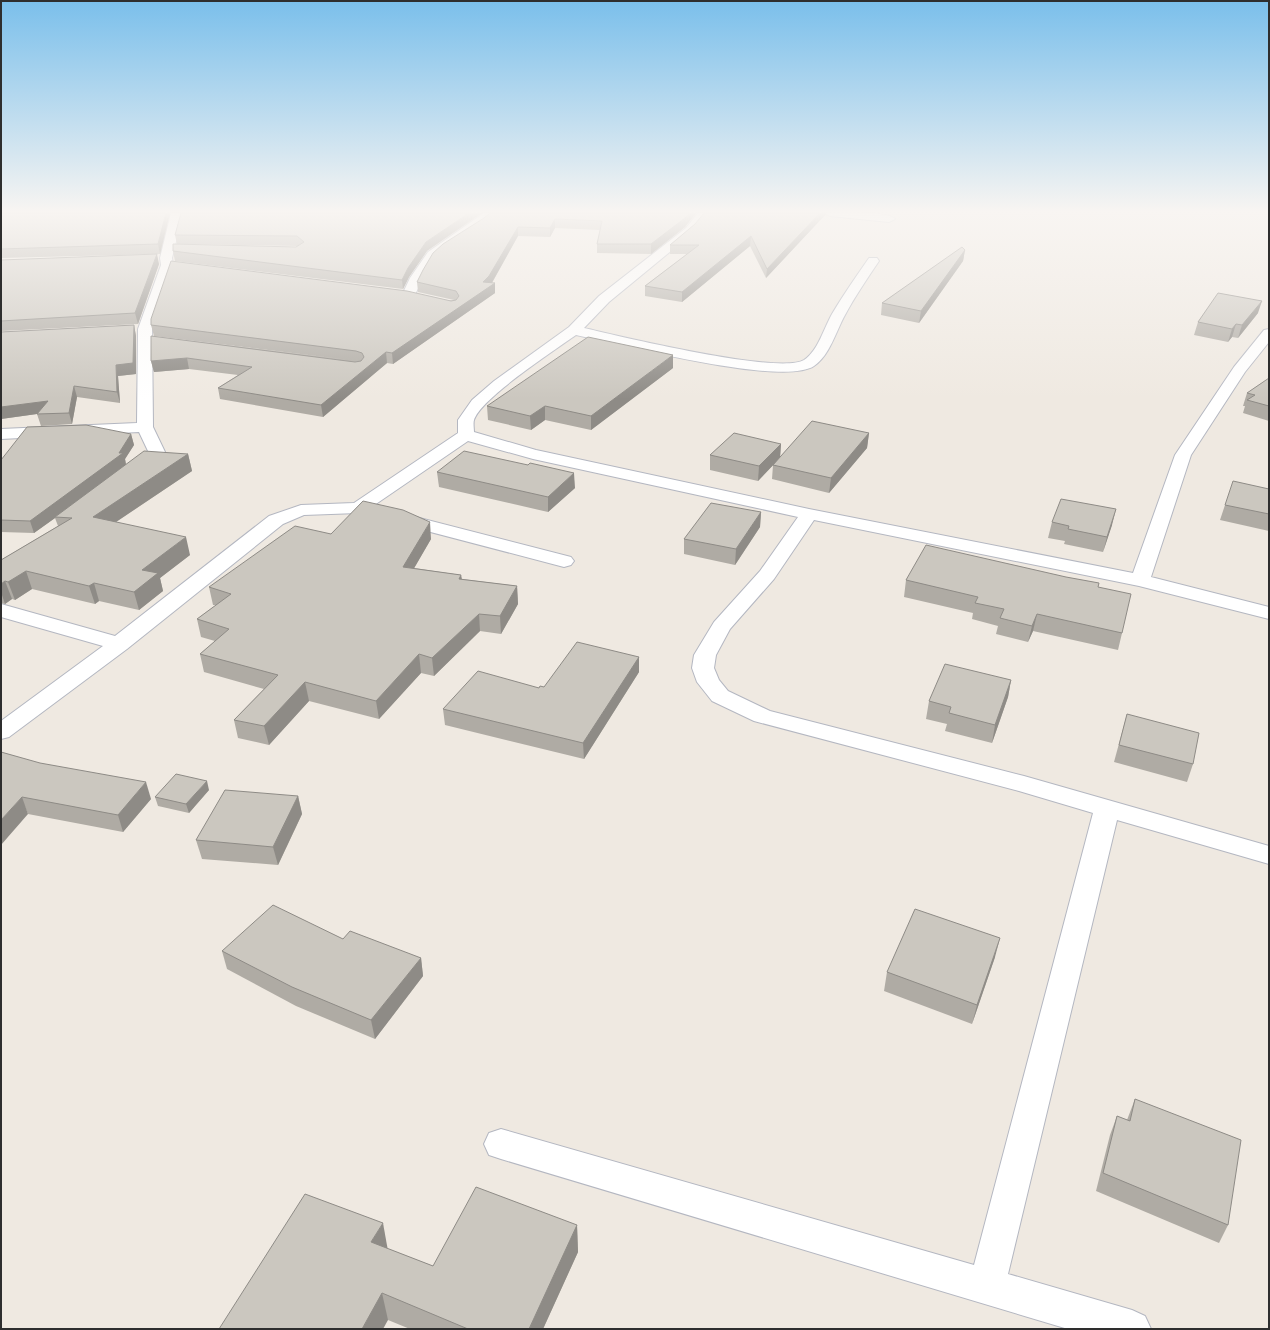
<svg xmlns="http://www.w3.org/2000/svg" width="1270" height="1330" viewBox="0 0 1270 1330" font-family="'Noto Sans',sans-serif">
<rect width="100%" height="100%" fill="#efe9e1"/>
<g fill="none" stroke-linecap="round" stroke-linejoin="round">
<defs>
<g id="minor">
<path d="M171 213H183L172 258 173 265 152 329 153 427 165 452 163 456C152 464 141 477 127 474L124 470 148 451 139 432 1 439V429L137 423 138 329 161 265 160 258Z"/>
<path d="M484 213H497C482 233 454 240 436 257 425 269 421 285 413 298H403L402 295 410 278 428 252Z"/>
<path d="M698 213H710L694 232 609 302 584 328C619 336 779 375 804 360 818 351 824 328 832 314 843 295 856 277 869 258H877L879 261C867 279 855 296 845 315 836 331 830 355 814 366 783 387 618 344 576 335 555 350 481 398 474 420 473 423 474 429 474 432L536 450 809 509 1133 573 1175 455 1234 367 1264 330 1269 329V342L1245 372 1191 455 1151 577 1269 607V619L1139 586 814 520 774 579 730 629 716 655 714 668 719 680 728 691 770 711 1024 776 1269 846V864L1117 820 1008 1274 1132 1310 1145 1316 1151 1329H1068L501 1159 489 1155 484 1144 489 1133 501 1129 974 1265 1093 813 1019 791 754 721 712 701 697 682 692 668 694 655 714 622 760 571 798 517 533 459 468 441 373 506 571 557 574 561 571 565 564 567 358 513 304 515 283 524 127 649 9 737 1 739V721L103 646 1 617V604L115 636 269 516 301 505 354 503 458 433V420L472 400 494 381 569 327 599 296 686 228Z"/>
<path d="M824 213C837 212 888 211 895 219L889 222 830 216Z"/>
</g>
</defs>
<use href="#minor" stroke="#b4b7c1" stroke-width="2"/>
<use href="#minor" fill="#fff" fill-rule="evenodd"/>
</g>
<g fill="#afaba4">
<polygon points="1,213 170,213 160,254 1,258"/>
<polygon points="181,213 427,251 409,277 403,289 175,261 173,251 296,247 299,246 177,244 175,235"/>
<polygon points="490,213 696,213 685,227 651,254 597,253 597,244 600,230 555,228 550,237 518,236 492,283 495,293 393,364 387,363 323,417 220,399 218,388 238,375 189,369 154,372 151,361 151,336 357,361 154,336 151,325 454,300 418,292 417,282"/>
<polygon points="825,215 766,278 750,246 682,302 645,296 645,286 687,254 670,254 670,245 695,224"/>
<polygon points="965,250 963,261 919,323 881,315 882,303"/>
<polygon points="1,260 159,264 138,324 1,331"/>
<polygon points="1258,313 1238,338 1232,337 1228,342 1194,335 1198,322"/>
<polygon points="134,325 136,336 136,374 118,376 120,403 77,397 72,424 41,426 37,414 1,419 1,332"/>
<polygon points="673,368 591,430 545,420 531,430 488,420 487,406"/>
<polygon points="1269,378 1269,421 1243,413 1245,406 1243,406 1247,393"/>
<polygon points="869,433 867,448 829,493 772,479 773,465 758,481 710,470 710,455 781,444 780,457"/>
<polygon points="131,434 134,445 125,459 126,464 188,454 192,471 116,522 190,555 160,578 163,591 139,610 99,601 95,604 32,589 15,600 12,599 5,604 1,603 1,560 58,526 55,518 34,533 1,532 1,460"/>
<polygon points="528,465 575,488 548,512 439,487 437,472"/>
<polygon points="1269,489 1269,531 1220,520 1225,505"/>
<polygon points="761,512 760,527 735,565 684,554 684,539"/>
<polygon points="1052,522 1112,525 1103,552 1064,544 1065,541 1048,538"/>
<polygon points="331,534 431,539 414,568 461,575 462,579 517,586 518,604 501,634 480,631 434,676 421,673 379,719 309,701 269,745 238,738 234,720 264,689 204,672 200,654 215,641 201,637 197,619 216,605 213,605 209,587"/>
<polygon points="906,580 1098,587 1122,633 1118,650 1033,631 1028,642 996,634 998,626 972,619 973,613 904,597"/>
<polygon points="639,657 639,672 584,759 445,725 443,709 544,687"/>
<polygon points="1011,680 1008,697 992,743 945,731 947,724 926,719 929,701"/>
<polygon points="1127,714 1193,764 1187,782 1114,762"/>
<polygon points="1,752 151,799 123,832 28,814"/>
<polygon points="209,790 189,813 158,806 155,797"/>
<polygon points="298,796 302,814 278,865 202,859 196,840"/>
<polygon points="343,939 421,958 423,976 375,1039 296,1006 227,969 222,951"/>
<polygon points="995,957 972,1024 884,991 887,972"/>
<polygon points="1135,1099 1228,1225 1219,1243 1096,1191 1110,1135 1117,1116 1127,1120"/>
<polygon points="577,1225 578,1252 543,1329 410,1329 388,1320 219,1329 388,1249 433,1266"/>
</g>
<g fill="#8e8b86">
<polygon points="166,213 170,213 160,254 158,244"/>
<polygon points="469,213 482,213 427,251 409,277 403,289 402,280 408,268 426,242"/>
<polygon points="690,213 696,213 685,227 651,254 651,244"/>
<polygon points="820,213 826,213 825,215 766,278 767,269"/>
<polygon points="555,219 555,228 550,237 550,228"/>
<polygon points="518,227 518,236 490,286 495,283 495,293 393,364 392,353 483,282"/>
<polygon points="751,236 750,246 682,302 682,292"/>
<polygon points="965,250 963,261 919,323 921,311"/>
<polygon points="157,254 159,264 138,324 135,313"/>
<polygon points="1262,301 1258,313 1238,338 1242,325"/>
<polygon points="1236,324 1232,337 1228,342 1232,329"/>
<polygon points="134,325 136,336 136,374 118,376 120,403 117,392 116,365"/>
<polygon points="386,352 387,363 323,417 321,405"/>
<polygon points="673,355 673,368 591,430 591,416"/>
<polygon points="187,358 189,369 154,372 151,361"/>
<polygon points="74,386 77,397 72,424 69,413"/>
<polygon points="48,401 51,412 1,419 1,407"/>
<polygon points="545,406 545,420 531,430 530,416"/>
<polygon points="869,433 867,448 829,493 831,478"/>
<polygon points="131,434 134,445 125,459 126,465 55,517 55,518 34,533 30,521 119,453"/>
<polygon points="781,444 780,458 758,481 759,466"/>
<polygon points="188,454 192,471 98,534 93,517"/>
<polygon points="574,473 575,488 548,512 548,497"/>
<polygon points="1116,509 1112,525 1103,552 1107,537"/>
<polygon points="761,512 760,527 735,565 736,549"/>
<polygon points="430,522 431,539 405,584 403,567"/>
<polygon points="186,537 190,555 160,578 163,591 139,610 134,592 142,570"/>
<polygon points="26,571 32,589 15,600 8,582"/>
<polygon points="461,575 463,592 459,579"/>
<polygon points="5,581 12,599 5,604 1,592 1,584"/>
<polygon points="94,583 99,601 95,604 89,586"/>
<polygon points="517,586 518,604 501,634 500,616"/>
<polygon points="479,614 480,631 434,676 432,658"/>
<polygon points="1037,614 1033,631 1028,642 1032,626"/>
<polygon points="419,654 421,673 379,719 376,701"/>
<polygon points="639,657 639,672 584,759 583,743"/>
<polygon points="1011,680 1008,697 992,743 995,725"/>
<polygon points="305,682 309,701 269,745 264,726"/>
<polygon points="207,781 209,790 189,813 186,804"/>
<polygon points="146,782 151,799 123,832 118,815"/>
<polygon points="298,796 302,814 278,865 273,847"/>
<polygon points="22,797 28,814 1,845 1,820"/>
<polygon points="1000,938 995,957 972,1024 977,1005"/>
<polygon points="421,958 423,976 375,1039 371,1020"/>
<polygon points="383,1223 388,1251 371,1242"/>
<polygon points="577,1225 578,1252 543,1329 529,1329"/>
<polygon points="382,1293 388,1320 383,1329 362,1329"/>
</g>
<g fill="#cbc7bf" stroke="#8e8b86">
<polygon points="1,213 166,213 158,244 1,249"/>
<polygon points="181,213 469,213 426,242 408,268 402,280 173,251 173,244 296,247 304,242 297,236 175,235"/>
<polygon points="490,213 690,213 685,218 651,244 597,244 602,221 555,219 550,228 518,227 489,276 483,282 495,283 392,353 386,352 321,405 218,388 252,367 187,358 151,361 151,336 355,362 361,361 364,357 362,353 356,351 151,325 151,319 171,261 407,291 451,301 456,300 459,296 456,291 417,282 423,270 433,253 443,244 484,218"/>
<polygon points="704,213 820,213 767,269 751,236 682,292 645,286 699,245 670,245 695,224"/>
<polygon points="962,247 965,250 921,311 882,303"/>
<polygon points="157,254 135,313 1,321 1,260"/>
<polygon points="1218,293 1262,301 1242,325 1236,324 1232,329 1198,322"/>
<polygon points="134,325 133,363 116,365 117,392 74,386 69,413 37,414 48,401 1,407 1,332"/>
<polygon points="588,337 673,355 591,416 545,406 530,416 487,406"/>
<polygon points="1269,378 1269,406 1247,400 1255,395 1247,393"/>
<polygon points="812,421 869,433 831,478 773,465"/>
<polygon points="86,425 131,434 119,453 123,453 30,521 1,520 1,460 27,427"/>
<polygon points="734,433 781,444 759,466 710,455"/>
<polygon points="144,451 188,454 93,517 186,537 142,570 158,573 134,592 94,583 89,586 26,571 8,582 5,581 1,584 1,560 72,518 55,517"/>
<polygon points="464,451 528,465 530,463 574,473 548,497 437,472"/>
<polygon points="1233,481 1269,489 1269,514 1225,505"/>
<polygon points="1061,499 1116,509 1107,537 1068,529 1069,526 1052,522"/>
<polygon points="363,501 403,510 430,522 403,567 461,575 459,579 517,586 500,616 479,614 432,658 419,654 376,701 305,682 264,726 234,720 278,675 200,654 229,629 197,619 231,594 209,587 295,526 331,534"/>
<polygon points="711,503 761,512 736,549 684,539"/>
<polygon points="926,545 1066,577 1099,583 1098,587 1131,594 1122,633 1037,614 1032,626 1000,618 1004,609 975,603 978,597 906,580"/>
<polygon points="577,642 639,657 583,743 443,709 478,671 539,688 540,686 544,687"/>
<polygon points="945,664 1011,680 995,725 949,713 951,707 929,701"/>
<polygon points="1127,714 1199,733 1193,764 1119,745"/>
<polygon points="1,752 40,763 146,782 118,815 22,797 1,820"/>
<polygon points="176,774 207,781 186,804 155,797"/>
<polygon points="225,790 298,796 273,847 196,840"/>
<polygon points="273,905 343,939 350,931 421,958 371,1020 292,987 222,951"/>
<polygon points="915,909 1000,938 977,1005 887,972"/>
<polygon points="1135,1099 1241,1140 1228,1225 1103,1173 1117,1116 1130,1121"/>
<polygon points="476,1187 577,1225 529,1329 468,1329 382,1293 362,1329 219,1329 305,1194 383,1223 371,1242 433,1266"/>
</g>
<linearGradient id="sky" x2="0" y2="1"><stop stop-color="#7abfeb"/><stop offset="0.53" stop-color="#f8f5f2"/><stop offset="1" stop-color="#f8f5f2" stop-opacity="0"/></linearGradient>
<rect width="1270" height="399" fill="url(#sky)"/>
<rect width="1270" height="1330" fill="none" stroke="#2e2e2e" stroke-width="4"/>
</svg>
